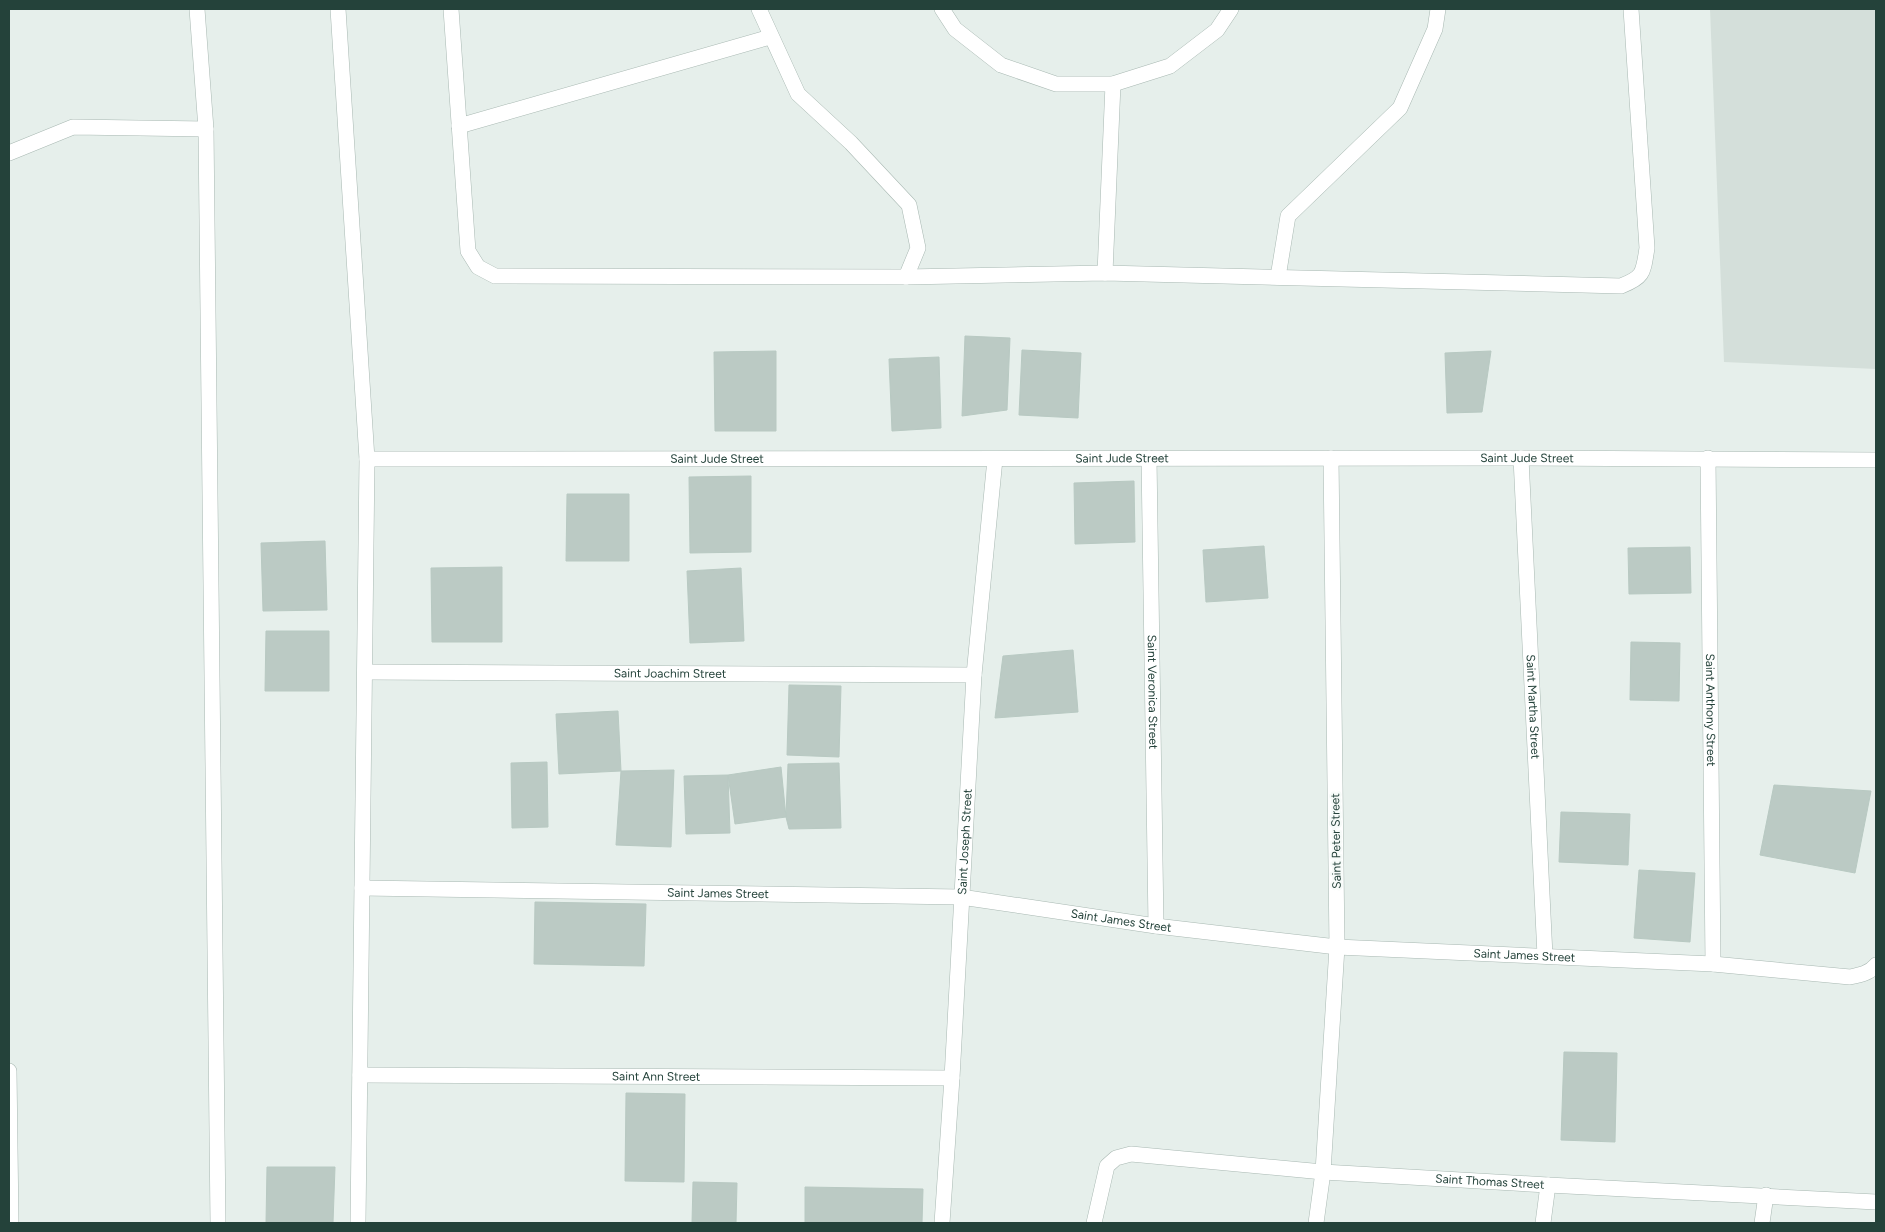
<svg xmlns="http://www.w3.org/2000/svg" width="1885" height="1232" viewBox="0 0 1885 1232" font-family="Figtree,sans-serif">
<rect width="100%" height="100%" fill="#e6efeb"/>
<polygon fill="#d4dfda" points="1710,9 1876,9 1876,369 1724,362"/>
<g fill="#bbcac4" stroke="#b8c9c2">
<polygon points="965,336 1010,338 1007,410 962,416"/>
<polygon points="1022,350 1081,353 1078,418 1019,415"/>
<polygon points="776,351 776,431 715,431 714,352"/>
<polygon points="1491,351 1482,412 1447,413 1445,353"/>
<polygon points="939,357 941,428 892,431 889,359"/>
<polygon points="751,476 751,552 690,553 689,477"/>
<polygon points="1134,481 1135,542 1075,544 1074,483"/>
<polygon points="567,494 629,494 629,561 566,561"/>
<polygon points="325,541 327,610 263,611 261,543"/>
<polygon points="1264,546 1268,598 1206,602 1203,550"/>
<polygon points="1690,547 1691,593 1629,594 1628,548"/>
<polygon points="502,567 502,642 432,642 431,568"/>
<polygon points="741,568 744,641 690,643 687,571"/>
<polygon points="266,631 329,631 329,691 265,691"/>
<polygon points="1631,642 1680,643 1679,701 1630,700"/>
<polygon points="1073,650 1078,712 995,718 1003,656"/>
<polygon points="789,685 841,686 839,757 787,755"/>
<polygon points="618,711 621,771 559,774 556,714"/>
<polygon points="547,762 548,827 512,828 511,763"/>
<polygon points="839,763 841,828 789,829 786,817 788,764"/>
<polygon points="781,767 786,817 735,824 728,775"/>
<polygon points="674,770 671,847 616,845 621,771"/>
<polygon points="728,775 730,833 686,834 684,776"/>
<polygon points="1774,785 1871,791 1855,873 1760,855"/>
<polygon points="1561,812 1630,814 1628,865 1559,862"/>
<polygon points="1639,870 1695,873 1690,942 1634,938"/>
<polygon points="535,902 646,904 644,966 534,964"/>
<polygon points="1564,1052 1617,1053 1615,1142 1561,1140"/>
<polygon points="626,1093 685,1094 684,1182 625,1181"/>
<polygon points="267,1167 335,1167 333,1223 266,1223"/>
<polygon points="693,1182 737,1183 736,1223 692,1223"/>
<polygon points="805,1187 923,1189 922,1223 805,1223"/>
</g>
<g fill="none" stroke-linecap="round" stroke-linejoin="round">
<defs>
<g id="minor">
<polyline points="197,9 206,129 218,1223"/>
<polyline points="338,9 367,459 358,1223"/>
<path d="M451 9 468 251 478 267 495 276 906 277 1105 273 1621 286C1644 277 1643 273 1647 248L1631 9"/>
<polyline points="759,9 798,94 851,143 909,205 918,248 906,277"/>
<polyline points="942,9 955,29 1001,65 1056,84 1113,84 1170,66 1217,30 1231,9"/>
<polyline points="459,126 770,37"/>
<polyline points="9,153 73,127 206,129"/>
<polyline points="1105,273 1113,84"/>
<polyline points="1278,277 1288,216 1400,108 1435,29 1438,9"/>
<path id="s1" d="M1149 458 1156 926"/>
<path id="s2" d="M1521 458 1545 956"/>
<path id="s3" d="M1708 458 1713 964"/>
<path id="s4" d="M367 459 1521 458 1876 460"/>
<path id="s5" d="M365 672 974 675"/>
<path id="s6" d="M362 888 961 897 1156 926 1337 947 1713 964 1850 977C1860 975 1870 973 1876 965"/>
<polyline points="9,1071 11,1223"/>
<path id="s7" d="M360 1075 952 1078"/>
<path id="s8" d="M942 1223 952 1078 974 675 995 459"/>
<path id="s9" d="M1094 1223 1107 1166 1116 1158 1131 1154 1323 1172 1548 1185 1876 1202"/>
<polyline points="1316,1223 1323,1172 1337,947 1331,458"/>
<polyline points="1543,1223 1548,1185"/>
<polyline points="1762,1223 1766,1195"/>
</g>
</defs>
<use href="#minor" stroke="#a8b8b2" stroke-width="16"/>
<use href="#minor" stroke="#fff" stroke-width="15"/>
</g>
<g text-anchor="middle" stroke-width="4.5" stroke-linejoin="round" paint-order="stroke">
<g font-size="12" fill="#24423a" stroke="#f7fbf9">
<text dy="4" stroke="none"><textPath href="#s4" startOffset="755">Saint Jude Street</textPath></text>
<text dy="4" stroke="none"><textPath href="#s4" startOffset="1160">Saint Jude Street</textPath></text>
<text dy="4" stroke="none"><textPath href="#s4" startOffset="350">Saint Jude Street</textPath></text>
<text dy="4" stroke="none"><textPath href="#s5" startOffset="305">Saint Joachim Street</textPath></text>
<text dy="4" stroke="none"><textPath href="#s1" startOffset="234">Saint Veronica Street</textPath></text>
<text dy="4" stroke="none"><textPath href="#s2" startOffset="249">Saint Martha Street</textPath></text>
<text dy="4" stroke="none"><textPath href="#s3" startOffset="252">Saint Anthony Street</textPath></text>
<text dy="4" stroke="none"><textPath href="#s8" startOffset="382">Saint Joseph Street</textPath></text>
<text transform="translate(1336 841) rotate(-91)" y="4">Saint Peter Street</text>
<text dy="4" stroke="none"><textPath href="#s6" startOffset="356">Saint James Street</textPath></text>
<text dy="4" stroke="none"><textPath href="#s6" startOffset="761">Saint James Street</textPath></text>
<text dy="4" stroke="none"><textPath href="#s6" startOffset="1166">Saint James Street</textPath></text>
<text dy="4" stroke="none"><textPath href="#s7" startOffset="296">Saint Ann Street</textPath></text>
<text dy="4" stroke="none"><textPath href="#s9" startOffset="446">Saint Thomas Street</textPath></text>
</g>
</g>
<rect width="1885" height="1232" fill="none" stroke="#24423a" stroke-width="20"/>
</svg>
